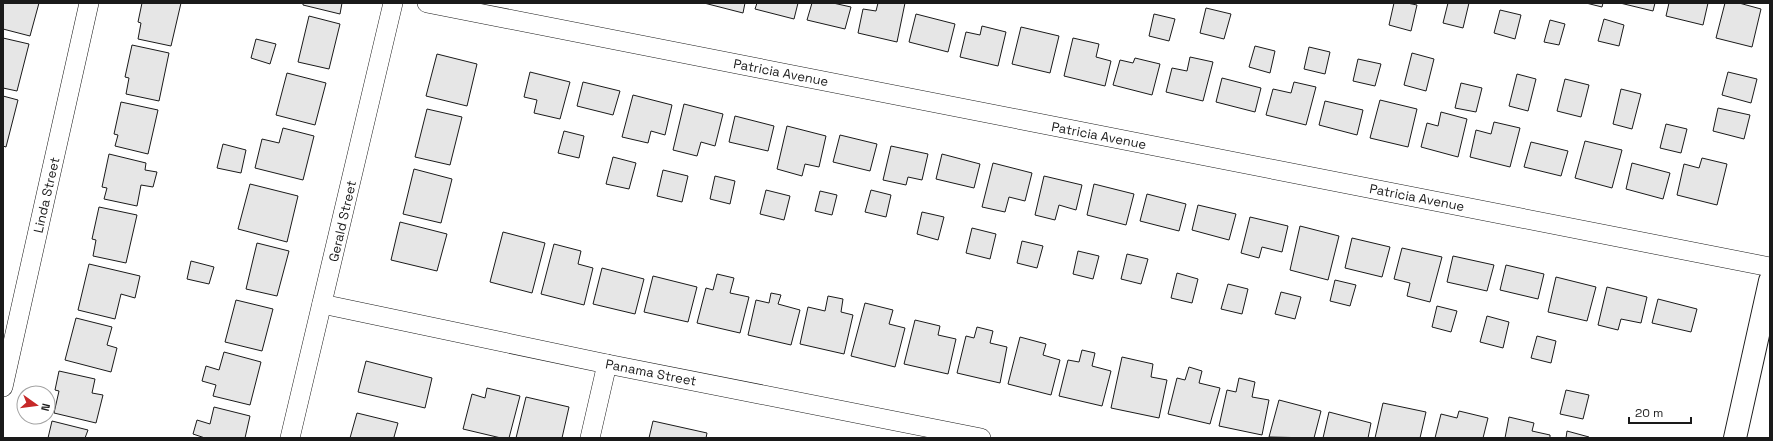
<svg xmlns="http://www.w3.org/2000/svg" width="1773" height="441" viewBox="0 0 1773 441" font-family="'Space Grotesk',sans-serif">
<rect width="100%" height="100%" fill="#fff"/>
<g fill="#e6e6e6" stroke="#1a1a1a">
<polygon points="3,3 39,3 30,36 3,29"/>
<polygon points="142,3 181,3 171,46 138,39 141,23 138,22"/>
<polygon points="303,3 342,3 340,14 303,5"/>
<polygon points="704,3 745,3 743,13"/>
<polygon points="757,3 798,3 794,19 755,9"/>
<polygon points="812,3 833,3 851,7 845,29 807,20"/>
<polygon points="878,3 905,3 897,42 858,33 863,9 876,11"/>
<polygon points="1394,3 1407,3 1417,5 1411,31 1389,25"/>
<polygon points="1448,3 1469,3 1463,28 1443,23"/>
<polygon points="1586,3 1603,3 1602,7"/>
<polygon points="1620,3 1655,3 1653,11"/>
<polygon points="1669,3 1708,3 1703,25 1666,16"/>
<polygon points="1725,3 1739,3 1761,9 1752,47 1716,38"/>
<polygon points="1206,8 1231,14 1224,39 1200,33"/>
<polygon points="1500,10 1521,15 1515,39 1494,33"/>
<polygon points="916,14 955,24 948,52 909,42"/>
<polygon points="1154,14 1175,19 1169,41 1149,36"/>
<polygon points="309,16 340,24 329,69 298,62"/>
<polygon points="1604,19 1624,25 1619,46 1598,41"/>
<polygon points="1550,20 1565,24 1559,45 1544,42"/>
<polygon points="982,26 1006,32 998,66 960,57 966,32 980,35"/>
<polygon points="1021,27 1059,36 1050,73 1012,64"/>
<polygon points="3,38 29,44 17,91 3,88"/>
<polygon points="1073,38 1099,44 1096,57 1111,61 1105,86 1064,76"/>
<polygon points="256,39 276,44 270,64 251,58"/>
<polygon points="132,45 169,53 159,101 126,94 129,78 125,77"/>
<polygon points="1255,46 1275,51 1270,73 1249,67"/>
<polygon points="1309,47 1330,52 1325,74 1304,69"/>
<polygon points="1412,53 1434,59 1426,91 1404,85"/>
<polygon points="437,54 477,64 467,106 426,96"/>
<polygon points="1190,57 1213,62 1203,101 1166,92 1172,68 1187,71"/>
<polygon points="1135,58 1160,64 1152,95 1113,85 1120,60 1133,63"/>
<polygon points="1358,59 1381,64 1375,86 1353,81"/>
<polygon points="530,72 570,82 560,119 534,113 537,100 524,97"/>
<polygon points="1728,72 1757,79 1751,103 1722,95"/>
<polygon points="287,73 326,83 315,125 276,115"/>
<polygon points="1517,74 1536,79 1528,111 1509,106"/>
<polygon points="1222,78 1261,88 1255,112 1216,102"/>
<polygon points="1565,79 1589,85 1581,117 1557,111"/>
<polygon points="583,82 620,91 613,115 577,106"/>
<polygon points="1294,82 1316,87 1306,125 1266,115 1273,89 1291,93"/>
<polygon points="1461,83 1482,88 1476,112 1455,108"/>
<polygon points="1621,89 1641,94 1632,129 1613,124"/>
<polygon points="633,95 672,105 665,135 651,131 648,143 622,137"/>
<polygon points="3,96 18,100 6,147 3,146"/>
<polygon points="1380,100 1417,109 1408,147 1370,138"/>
<polygon points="1325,101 1363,110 1357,135 1319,125"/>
<polygon points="121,102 158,110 148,154 115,146 118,135 114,134"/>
<polygon points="684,104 723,114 715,146 701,142 697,156 673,150"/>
<polygon points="1718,108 1750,115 1744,139 1713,131"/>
<polygon points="427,109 462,117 450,165 415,157"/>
<polygon points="1441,112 1467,119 1458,157 1421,147 1427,123 1438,126"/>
<polygon points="735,116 774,126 768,151 729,142"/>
<polygon points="1494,122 1520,128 1510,167 1470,157 1476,130 1491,134"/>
<polygon points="1666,124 1687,129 1681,153 1660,148"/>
<polygon points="787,126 826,136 819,167 805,164 802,176 777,169"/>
<polygon points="283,128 314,136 303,180 255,168 262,139 279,143"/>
<polygon points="564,131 584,136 579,158 558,153"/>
<polygon points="840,135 877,144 870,171 833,162"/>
<polygon points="1585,141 1622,150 1612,188 1575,178"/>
<polygon points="1531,142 1568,151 1561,176 1524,167"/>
<polygon points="223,144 246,150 241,173 217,168"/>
<polygon points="891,146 928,154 922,180 908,177 906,185 883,180"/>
<polygon points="109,154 146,163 145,170 157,172 153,187 141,185 137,206 104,199 107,188 102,187"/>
<polygon points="942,154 980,164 974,188 936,179"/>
<polygon points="613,157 636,163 629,189 606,184"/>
<polygon points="1702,158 1727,164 1717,205 1677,195 1684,164 1699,168"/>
<polygon points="993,163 1032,173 1025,201 1009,197 1005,212 982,207"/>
<polygon points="1632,163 1670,173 1663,199 1626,189"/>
<polygon points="414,169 452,179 441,223 403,214"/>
<polygon points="663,170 688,176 682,202 657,196"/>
<polygon points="715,176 735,181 730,204 710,199"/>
<polygon points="1044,176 1082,185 1076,210 1059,205 1055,220 1035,215"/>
<polygon points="250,184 298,196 287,242 238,229"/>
<polygon points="1094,184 1134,194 1126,225 1087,215"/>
<polygon points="766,190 790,196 784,220 760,214"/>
<polygon points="871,190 891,195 886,217 865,212"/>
<polygon points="820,191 837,195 832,215 815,211"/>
<polygon points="1147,194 1186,204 1179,231 1140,221"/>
<polygon points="1198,205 1236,214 1229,240 1192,230"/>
<polygon points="99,207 137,215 126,263 93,256 96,240 92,239"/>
<polygon points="922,212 944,217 938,240 917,234"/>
<polygon points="1250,217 1288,226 1282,252 1262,247 1259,258 1241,253"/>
<polygon points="400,222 447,234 437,271 391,260"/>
<polygon points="1300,226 1339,236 1328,280 1290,270"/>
<polygon points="972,228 996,234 990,259 966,253"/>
<polygon points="503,232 545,243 532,293 490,282"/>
<polygon points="1352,238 1390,247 1382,277 1345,268"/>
<polygon points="1022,241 1043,246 1037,268 1017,263"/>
<polygon points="257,243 289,251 277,296 246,289"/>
<polygon points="554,244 581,251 578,264 593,268 584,305 541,294"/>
<polygon points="1402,248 1442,257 1430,302 1407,296 1410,283 1394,279"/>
<polygon points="1078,251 1099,256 1093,279 1073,274"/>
<polygon points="1127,254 1148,259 1141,284 1121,279"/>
<polygon points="1453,256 1494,265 1487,291 1447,282"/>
<polygon points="191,261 214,267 209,284 187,279"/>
<polygon points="89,264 140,276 135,298 121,294 115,319 78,310"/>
<polygon points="1506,265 1544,274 1538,299 1500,290"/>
<polygon points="602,268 644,279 635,314 593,304"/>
<polygon points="1177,273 1198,279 1192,303 1171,298"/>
<polygon points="717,274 734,278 730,293 749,297 740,333 697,323 706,288 713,290"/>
<polygon points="653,276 697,287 688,322 644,312"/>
<polygon points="1556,277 1596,287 1587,321 1548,312"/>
<polygon points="1335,280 1356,285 1350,306 1330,301"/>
<polygon points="1228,284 1248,289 1242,314 1221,309"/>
<polygon points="1607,287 1647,297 1641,323 1621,319 1618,330 1598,325"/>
<polygon points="1281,292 1301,297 1295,319 1275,314"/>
<polygon points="771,293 781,295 778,304 800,310 791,345 748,335 756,300 769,303"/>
<polygon points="828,296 843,299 841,312 853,315 844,354 800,344 808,307 825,311"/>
<polygon points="1658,299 1697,309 1691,332 1652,323"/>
<polygon points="236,300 273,309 262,351 225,342"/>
<polygon points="865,303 893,310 889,324 905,328 895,367 851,356"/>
<polygon points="1437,306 1457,311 1451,332 1432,327"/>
<polygon points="1487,316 1509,322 1503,348 1480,342"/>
<polygon points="76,318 112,327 107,345 117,348 111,372 65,360"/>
<polygon points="915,320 940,326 938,335 956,339 948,374 904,364"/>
<polygon points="977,327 993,331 990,343 1007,347 1000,383 957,373 966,336 974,338"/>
<polygon points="1537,336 1556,341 1551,363 1531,358"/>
<polygon points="1020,337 1046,344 1043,355 1060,360 1051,395 1008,384"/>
<polygon points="1082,350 1095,353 1092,366 1111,371 1102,406 1059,396 1068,360 1079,362"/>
<polygon points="224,352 261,362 250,405 213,396 216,385 202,381 206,366 219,370"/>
<polygon points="1122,357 1153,364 1151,377 1167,380 1159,418 1111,408"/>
<polygon points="366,361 432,378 425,408 358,392"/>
<polygon points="1189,367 1202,371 1199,383 1220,388 1210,424 1168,414 1177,378 1185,380"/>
<polygon points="59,371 95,379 92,393 103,395 96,423 54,413 59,391 55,390"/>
<polygon points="1239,378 1255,382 1252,397 1269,400 1262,435 1219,426 1227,390 1236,392"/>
<polygon points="487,388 520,396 509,438 501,438 463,429 472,394 485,398"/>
<polygon points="1566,390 1589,395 1583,419 1560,414"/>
<polygon points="526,397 569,407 562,438 516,438"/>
<polygon points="1279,400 1321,411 1314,438 1269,437"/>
<polygon points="1383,403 1426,412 1420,438 1375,438"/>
<polygon points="214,407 250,416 245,438 205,438 193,434 197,420 210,424"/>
<polygon points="1459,411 1488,418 1483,438 1435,438 1441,414 1457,418"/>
<polygon points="1329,412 1371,423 1368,438 1323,438"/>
<polygon points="357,413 398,423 394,437 396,438 350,438"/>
<polygon points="1509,417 1534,423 1532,431 1550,435 1550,438 1505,438"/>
<polygon points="52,421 88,430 85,438 48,438"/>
<polygon points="653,421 707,433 706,438 649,438"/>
<polygon points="1567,431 1589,437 1589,438 1566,438"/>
</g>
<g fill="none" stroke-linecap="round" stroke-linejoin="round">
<defs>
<g id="street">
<polyline points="427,3 1770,267"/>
<polyline points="322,304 607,364 981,438"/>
<polyline points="3,387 89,3"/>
<polyline points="290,438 393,3"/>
<polyline points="590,438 607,364"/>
</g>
<polyline id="secondary" points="1735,438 1770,281"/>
</defs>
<use href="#street" stroke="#1a1a1a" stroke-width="20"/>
<use href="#secondary" stroke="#1a1a1a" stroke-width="24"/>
<use href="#street" stroke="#fff" stroke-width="19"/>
<use href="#secondary" stroke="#fff" stroke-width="22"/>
</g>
<g text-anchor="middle" stroke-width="3" stroke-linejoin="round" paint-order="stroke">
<g font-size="13" fill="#1a1a1a" stroke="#fff">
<text transform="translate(781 72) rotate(11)" y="5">Patricia Avenue</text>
<text transform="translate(1099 135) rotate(11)" y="5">Patricia Avenue</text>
<text transform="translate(46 195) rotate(-77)" y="5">Linda Street</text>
<text transform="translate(1417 197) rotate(11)" y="5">Patricia Avenue</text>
<text transform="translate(342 221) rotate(-77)" y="5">Gerald Street</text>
<text transform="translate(651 372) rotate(11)" y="5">Panama Street</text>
</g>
</g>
<rect width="1773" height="441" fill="none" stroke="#1a1a1a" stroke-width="8"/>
<g transform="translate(36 405) rotate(104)"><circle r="19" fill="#ffffff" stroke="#a3a3a3"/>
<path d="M0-3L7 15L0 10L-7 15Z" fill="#c62828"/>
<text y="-6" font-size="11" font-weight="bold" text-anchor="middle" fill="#1a1a1a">N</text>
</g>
<path d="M1629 417v6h62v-6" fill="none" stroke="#1a1a1a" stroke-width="2"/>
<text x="1635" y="417" font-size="12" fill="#1a1a1a" stroke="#ffffff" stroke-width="3" paint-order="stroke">20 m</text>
</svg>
